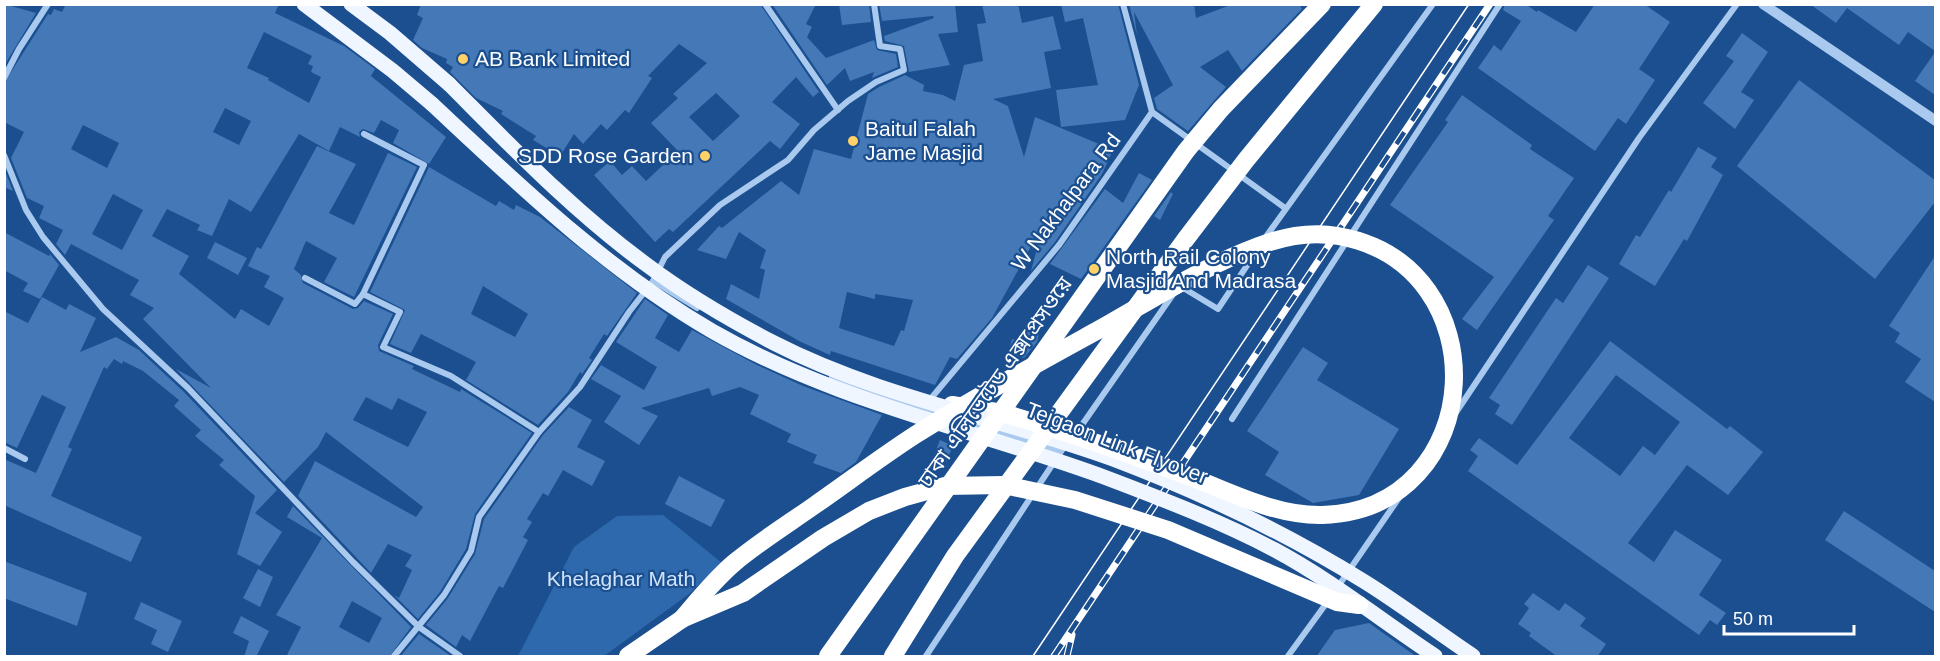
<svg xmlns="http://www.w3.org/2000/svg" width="1940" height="661" viewBox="0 0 1940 661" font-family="Helvetica,'Noto Sans Bengali',sans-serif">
<rect width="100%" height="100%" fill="#1b4f8f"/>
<polygon fill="#2e69ad" points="663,515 722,563 689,594 604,656 518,656 574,547 617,516"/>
<g fill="#4478b7" fill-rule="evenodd">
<polygon points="4,4 36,13 4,66"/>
<path d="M66 4H279L275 13 344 46 375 69 371 76 446 137 429 164 393 143 399 130 381 120 374 133 363 129 359 132 360 137 340 127 329 151 299 134 251 212 229 199 212 236 197 230 200 225 167 209 152 236 189 256 179 274 235 319 241 309 269 326 284 298 264 287 270 276 248 266 257 247 261 249 317 146 356 164 329 213 354 225 388 153 417 167 354 297 324 282 337 258 306 241 294 269 301 275 303 283 353 309 358 308 364 301 393 314 378 345 379 351 414 366 412 369 460 392 461 389 532 433 475 514 466 549 440 592 418 619 394 595 399 598 412 570 405 566 412 555 388 544 371 573 298 496 315 461 416 517 423 507 326 432 318 447 284 482 176 369 211 388 143 319 154 308 130 295 139 280 71 244 65 255 56 244 63 230 39 218 44 206 27 198 11 158 24 132 4 122V83L48 14 51 15 54 9 62 12ZM264 32 312 56 308 64 313 66 311 72 321 77 309 103 268 80 269 78 247 68ZM225 108 251 121 239 145 213 132ZM83 125 119 143 107 168 71 149ZM113 194 143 210 122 250 92 234ZM366 397 392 410 398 398 427 412 408 447 353 420Z"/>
<path d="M421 4H760L819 92 813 97 796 77 772 102 800 124 780 149 770 141 673 232 669 229 655 242 594 175 610 161 622 175 632 166 646 181 678 151 651 123 678 98 673 94 707 63 679 44 648 76 652 78 629 113 625 110 607 130 601 124 583 144 574 134 560 156 533 140 536 136 501 114 503 111 476 98 450 72 453 67 446 63 447 59 422 48 413 40 423 18 417 15ZM716 93 740 116 713 141 689 117Z"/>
<polygon points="772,4 816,4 806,24 812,27 807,37 826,58 874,40 877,50 896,54 898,67 872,78 874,72 850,81 845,68 827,85"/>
<polygon points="839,4 869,4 871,22 842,25"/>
<polygon points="879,4 955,4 958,32 938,34 950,65 909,72 904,46 885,41 884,36 934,18 933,16 882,21"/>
<path d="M982 4H1018L1022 23 1053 16 1061 49 1044 52 1051 88 993 99 1008 106 1024 157 1035 117 1113 150 1102 174 1055 242 1031 271 1039 241 1035 239 992 318 957 359 950 357 935 385 831 351 830 355 801 342 726 299 731 284 759 299 765 270 760 268 766 250 739 232 726 259 697 250 719 226 722 228 781 181 799 195 814 149 851 159 868 94 879 87 905 75 924 85 923 91 943 95 955 101 964 65 983 61 977 24 986 23ZM847 292 875 299V294L913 300 904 331 901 330 894 346 839 328Z"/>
<polygon points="1061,4 1118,4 1139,85 1125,120 1061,127 1056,90 1098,85 1083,18 1065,22"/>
<polygon points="1129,4 1194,4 1196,18 1233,4 1299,4 1302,9 1242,71 1228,50 1200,67 1226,87 1188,131 1157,109 1154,98 1173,85 1134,12 1137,35"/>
<polygon points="1505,4 1525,4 1537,12 1538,10 1576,32 1595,4 1644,4 1670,22 1639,69 1655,80 1626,124 1618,118 1595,151 1478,68 1494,45 1501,51 1521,21 1503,10"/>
<polygon points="1810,4 1935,4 1935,51 1908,32 1899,45 1847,8 1836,23"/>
<polygon points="1742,33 1768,52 1741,92 1754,100 1735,129 1703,103 1734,61 1726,56"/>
<polygon points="1935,52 1935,95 1915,81"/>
<polygon points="1799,80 1935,180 1935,202 1875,279 1737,166"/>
<polygon points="1462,95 1532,145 1530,149 1574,178 1548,216 1554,220 1477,330 1462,319 1494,277 1390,205 1448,122 1445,120"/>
<polygon points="1698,147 1717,158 1711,167 1723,175 1687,241 1684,239 1655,286 1619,264 1636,235 1640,237 1669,190 1671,192"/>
<path d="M429 167 496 206 499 201 514 210 516 205 540 217 637 293 607 336 604 334 589 358 592 360 582 374 580 372 568 392 538 425 466 380 476 362 421 334 411 353 390 344 405 310 370 292ZM483 286 528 314 515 337 471 314Z"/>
<polygon points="4,171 5,171 13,191 4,187"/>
<polygon points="1139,173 1152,180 1081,279 1050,264 1105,189 1123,203"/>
<polygon points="1171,192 1173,194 1160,220 1154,216"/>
<polygon points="4,232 49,256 50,254 59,265 40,299 23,291 28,283 4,270"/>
<polygon points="215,242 247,258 238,275 207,258"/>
<polygon points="1935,256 1935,402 1905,382 1921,359 1895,342 1900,333 1889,326"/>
<polygon points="1588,265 1609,278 1512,425 1495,414 1500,405 1489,398 1556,298 1563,303"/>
<polygon points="42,297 66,310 69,304 96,318 80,352 116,337 139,350 184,392 277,490 255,513 282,532 260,566 237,554 255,496 219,465 224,460 195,436 201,430 174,406 179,400 143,371 123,361 122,364 114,359 107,369 104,367 68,447 72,449 51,496 142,537 131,562 4,505 4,459 36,473 66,407 42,395 17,448 4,442 4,311 28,323"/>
<polygon points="645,299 668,315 655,338 679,352 692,330 755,364 803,386 882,415 856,462 841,473 813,463 817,455 787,442 791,434 750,414 759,395 740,387 712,396 709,388 641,408 658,416 639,445 604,422 621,396 591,379 601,365 644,390 657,367 616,342"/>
<polygon points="1026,324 1040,329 1037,342 1024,358 1008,354 1012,339 1020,341"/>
<path d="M1610 341 1727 429 1730 426 1763 452 1728 495 1687 465 1628 543 1654 562 1675 530 1722 560 1699 595 1726 613 1717 625 1710 620 1699 635 1468 471 1478 456 1470 450 1479 438 1517 465ZM1616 375 1680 422 1655 455 1643 446 1620 476 1569 438Z"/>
<polygon points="1303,347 1328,363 1317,380 1399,429 1359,495 1313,503 1265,475 1279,452 1247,431"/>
<polygon points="569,407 592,420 577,447 605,461 592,486 563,470 548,496 543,493 527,519 532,522 523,537 528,540 503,588 499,586 470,641 462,635 456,647 426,625 448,598 475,554 484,519 543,435"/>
<polygon points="940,440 953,446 946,462 934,456"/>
<polygon points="679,476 725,500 711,527 665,504"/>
<path d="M293 506 411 627 389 657H286L301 627 276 615 322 538 287 517ZM352 601 382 618 369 643 339 627Z"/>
<polygon points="1844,511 1935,571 1935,612 1825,540"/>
<polygon points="4,561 87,593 77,626 4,598"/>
<polygon points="258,569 273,577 260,607 243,598"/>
<polygon points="1533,593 1559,611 1565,603 1586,618 1580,626 1606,644 1597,657 1558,657 1529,636 1531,633 1518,624 1529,608 1524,604"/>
<polygon points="141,602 182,621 168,652 151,644 157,630 134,619"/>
<polygon points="241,616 269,631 256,657 244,657 249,641 233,633"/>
<polygon points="1369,623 1417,657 1316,657 1335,630"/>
<polygon points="419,634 451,656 451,657 400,657"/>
</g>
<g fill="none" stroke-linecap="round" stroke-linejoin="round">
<g stroke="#a9c9ee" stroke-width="6">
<polyline points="765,4 838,110"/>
<polyline points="4,78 19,49 48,4"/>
<polyline points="1152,112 1285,208"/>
<polyline points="4,155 26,210 43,237 103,309 188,388 353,562 419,627 460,656"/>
<polyline points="1265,238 1433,4"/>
<polyline points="305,278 355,304 363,294 400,312 383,347 451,376 539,432"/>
<polyline points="653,281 697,308"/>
<polyline points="1180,286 1218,309 1256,252"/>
<polyline points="363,294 424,165 364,134"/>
<polyline points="832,377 941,414"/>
<polyline points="933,396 1059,245 1152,112 1123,4"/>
<polyline points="951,417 1059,451"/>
<polyline points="1453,417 1639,138 1737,4"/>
<polyline points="1232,419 1500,4"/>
<polyline points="1077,432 1174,293"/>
<polyline points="4,448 25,459"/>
<polyline points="1337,588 1403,492"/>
<polyline points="394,656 444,595 471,551 479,517 539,432 580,387 629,312 653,281 665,257 720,205 788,160 814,130 848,101 876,82 904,70 900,49 880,46 874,4"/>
<polyline points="926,656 1066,444"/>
<polyline points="1288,656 1328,601"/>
</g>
<polyline stroke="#a9c9ee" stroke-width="10" points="1763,4 1936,121"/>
<g stroke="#f0f6ff" stroke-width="15">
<polyline points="304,4 393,71 432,104"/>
<polyline points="351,4 390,33 449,84"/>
</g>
<g stroke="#fff" stroke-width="18">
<polyline points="952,405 1003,413"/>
<polyline points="628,656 682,619"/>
</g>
<polyline stroke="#fff" stroke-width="1.5" points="1033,656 1469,4"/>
<defs>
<g id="rail">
<polyline points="1054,656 1490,4"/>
<polyline points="1067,656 1072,635"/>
</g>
</defs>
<use href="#rail" stroke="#fff" stroke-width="7"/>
<use href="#rail" stroke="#1b4f8f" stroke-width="4.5" stroke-dasharray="14" stroke-linecap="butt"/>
<g stroke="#f0f6ff" stroke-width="15">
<path d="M449 84C512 147 574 212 647 265 687 295 730 320 774 343 881 398 1001 418 1113 459 1200 492 1286 533 1365 582 1402 605 1437 632 1473 656"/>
<path d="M432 104C521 187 607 270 712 331 834 401 973 429 1104 477 1162 499 1220 521 1275 550 1331 580 1382 621 1435 656"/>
</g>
<g stroke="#fff" stroke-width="18">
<polyline points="684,618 743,593 823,538 869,511 905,497 945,486 1004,485 1075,500 1168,530 1337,602 1359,605"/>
<path d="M682 619C699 599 715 579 734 563 759 542 788 524 815 505 848 482 881 457 915 435 975 397 1038 363 1100 329 1155 298 1210 262 1270 242 1292 235 1315 232 1338 236 1501 264 1489 510 1322 515 1273 516 1227 490 1183 474 1124 452 1064 431 1003 413"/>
<polyline points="828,656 1186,151 1221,109 1322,4"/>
<polyline points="893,656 955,556 1185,240 1246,160 1374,4"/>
</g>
</g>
<g fill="#ffd166" stroke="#1b4f8f" stroke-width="2">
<circle cx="463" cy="59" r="6"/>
<circle cx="853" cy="141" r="6"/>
<circle cx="705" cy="156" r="6"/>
<circle cx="1094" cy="269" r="6"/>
</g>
<g text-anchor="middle" stroke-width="4.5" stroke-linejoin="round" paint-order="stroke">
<g font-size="21" fill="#fff" stroke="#1b4f8f" text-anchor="start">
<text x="475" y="66">AB Bank Limited</text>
<text x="865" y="136">Baitul Falah<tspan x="865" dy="24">Jame Masjid</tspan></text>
<text x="693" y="163" text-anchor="end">SDD Rose Garden</text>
<text x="1106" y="264">North Rail Colony<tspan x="1106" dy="24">Masjid And Madrasa</tspan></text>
</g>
<g font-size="21" fill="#fff" stroke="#1b4f8f">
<text transform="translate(1066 202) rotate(-53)" y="7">W Nakhalpara Rd</text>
<text transform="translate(995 382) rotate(-55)" y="7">ঢাকা এলিভেটেড এক্সপ্রেসওয়ে</text>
<text transform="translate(1117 443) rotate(21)" y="7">Tejgaon Link Flyover</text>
</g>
<g font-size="21" fill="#cfe3fa" stroke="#1b4f8f">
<text x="621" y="586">Khelaghar Math</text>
</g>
</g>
<rect width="1940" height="661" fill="none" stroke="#ffffff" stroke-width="12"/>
<path d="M1724 625v9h130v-9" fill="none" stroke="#ffffff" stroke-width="3"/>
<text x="1733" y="625" font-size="18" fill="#ffffff" stroke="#1b4f8f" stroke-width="4.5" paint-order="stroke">50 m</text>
</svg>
